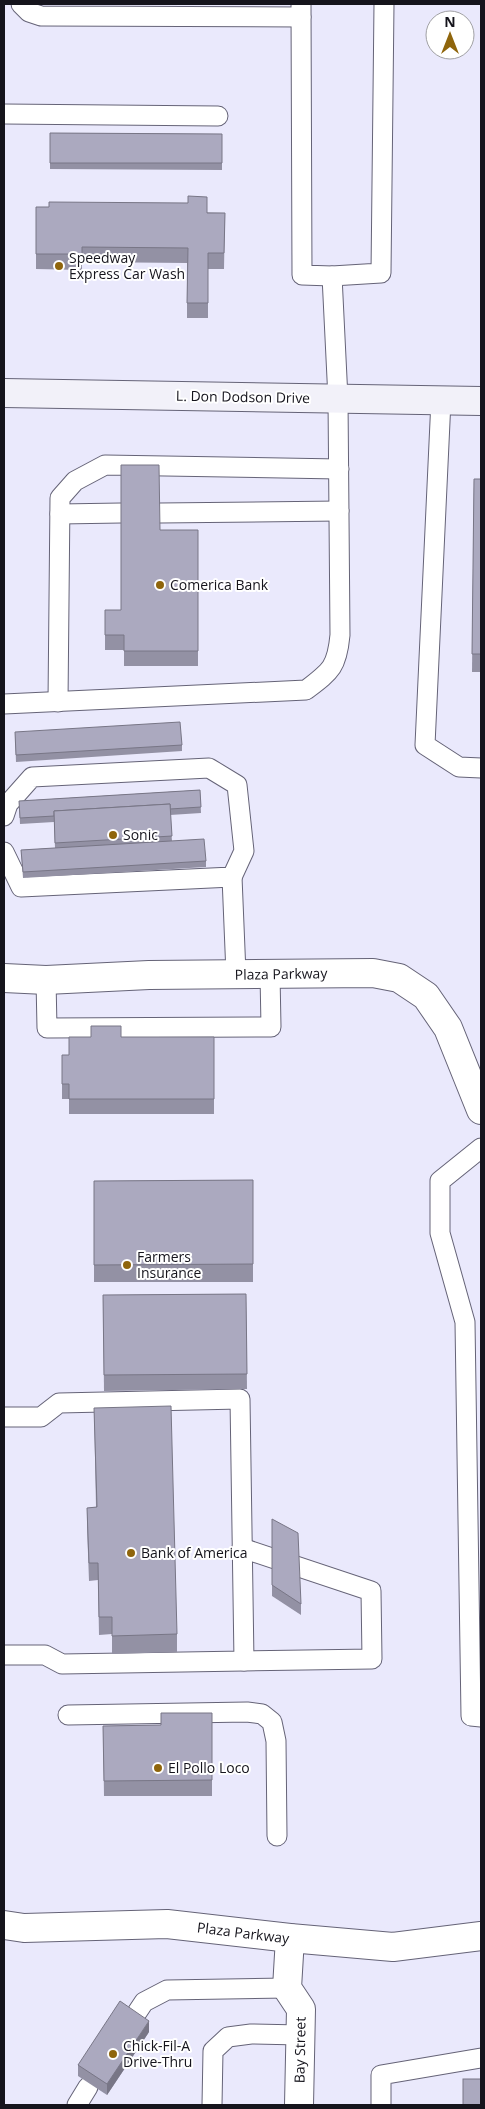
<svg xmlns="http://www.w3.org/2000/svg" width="485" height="2109" viewBox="0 0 485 2109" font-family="'Open Sans',sans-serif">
<rect width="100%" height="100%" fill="#eae9fc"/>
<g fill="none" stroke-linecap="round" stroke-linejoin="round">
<defs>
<g id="lane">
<polyline points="21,4 29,12 41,16 301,17"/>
<polyline points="301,4 302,275 332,276"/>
<polyline points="4,114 218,116"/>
<polyline points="441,400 425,745 459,767 481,768"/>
<polyline points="160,513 339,511"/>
<polyline points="60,514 121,513"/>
<polyline points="58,702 60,498 75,481 105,465 339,469"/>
<path d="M4 704 306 690C331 671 337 667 340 635L338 399 332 276 381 273 384 4"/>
<polyline points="4,816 8,804 32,777 209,768 237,785 244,851 232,877 21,887 4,852"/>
<polyline points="232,877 236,974"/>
<polyline points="46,980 47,1028 271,1027 270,974"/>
<polyline points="481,1148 440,1181 440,1233 465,1322 471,1716 481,1717"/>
<polyline points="4,1417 41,1417 59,1403 240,1399 244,1661 62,1664 45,1655 4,1655"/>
<polyline points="242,1548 371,1591 372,1659 244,1661"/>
<polyline points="68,1715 247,1712 262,1714 272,1722 276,1741 277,1836"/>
<polyline points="132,2020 144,2002 167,1990 287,1988"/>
<polyline points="77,2105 88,2087"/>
<polyline points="212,2105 213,2051 228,2037 251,2034 300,2035"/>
<polyline points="381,2105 381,2075 481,2058"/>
</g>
<g id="street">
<polyline points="4,978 46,980 149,975 373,973 399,978 426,996 448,1028 481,1110"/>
<polyline points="4,1925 24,1928 167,1924 290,1938 393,1947 481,1936"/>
<polyline points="290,1938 287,1988 301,2009 299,2105"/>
</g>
<polyline id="secondary" points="4,393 481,401"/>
</defs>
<use href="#lane" stroke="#656377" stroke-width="21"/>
<use href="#street" stroke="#656377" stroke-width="30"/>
<use href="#secondary" stroke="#656377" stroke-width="30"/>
<use href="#lane" stroke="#fff" stroke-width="19"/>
<use href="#street" stroke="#fff" stroke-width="28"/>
<use href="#secondary" stroke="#f2f1f9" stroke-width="28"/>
</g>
<g fill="#9391a4">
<polygon points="50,133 222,134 222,170 50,169"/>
<polygon points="36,207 225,213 224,269 208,269 208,318 187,318 187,263 82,262 82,270 36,269"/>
<polygon points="474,479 481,479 481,672 472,672"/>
<polygon points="160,530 198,530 198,666 124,666 124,650 105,650 105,610 121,610"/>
<polygon points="15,732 182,745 182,751 16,762"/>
<polygon points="200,790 201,813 170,815 172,841 206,861 206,867 23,878 21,850 55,848 54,822 20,824 19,801"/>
<polygon points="121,1037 214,1037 214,1114 69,1114 69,1099 62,1099 62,1055 69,1055"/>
<polygon points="253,1180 253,1282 94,1282 94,1181"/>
<polygon points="246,1294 247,1389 104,1391 103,1295"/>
<polygon points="94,1408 177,1634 177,1652 112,1654 112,1634 99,1635 98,1580 89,1581 87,1526 87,1508 96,1507"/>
<polygon points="272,1519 301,1604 301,1615 272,1596"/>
<polygon points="212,1713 212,1796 104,1796 103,1726 161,1725"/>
<polygon points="149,2032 107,2095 78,2076 78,2065"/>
</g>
<polygon fill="#787686" points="149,2021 149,2032 107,2095 107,2084"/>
<g fill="#aba9bf" stroke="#787686">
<polygon points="50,133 222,134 222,163 50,163"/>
<polygon points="188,196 207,197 207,213 225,213 224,253 208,253 208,303 187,303 188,248 82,247 82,254 36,254 36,207 49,207 49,202 188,203"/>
<polygon points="121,465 159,465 160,530 198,530 198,651 124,651 124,635 105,635 105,610 121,610"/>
<polygon points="474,479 481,479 481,654 472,654"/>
<polygon points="180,722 182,745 16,755 15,732"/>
<polygon points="200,790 201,807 170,809 170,804 54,811 54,816 20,818 19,801"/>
<polygon points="170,804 172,836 55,843 54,811"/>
<polygon points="204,839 206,861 23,872 21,850"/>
<polygon points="91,1026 121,1026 121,1037 214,1037 214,1099 69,1099 69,1084 62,1084 62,1055 69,1055 69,1037 91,1037"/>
<polygon points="253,1180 253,1264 94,1265 94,1181"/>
<polygon points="246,1294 247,1374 104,1375 103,1295"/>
<polygon points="171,1406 177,1634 112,1636 112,1617 99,1617 98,1563 89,1563 87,1508 97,1507 94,1408"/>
<polygon points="272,1519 298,1533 301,1604 272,1585"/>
<polygon points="161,1713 212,1713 212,1780 104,1781 103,1726 161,1725"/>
<polygon points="120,2001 149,2021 107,2084 78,2065"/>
<rect x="463" y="2079" width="18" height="26"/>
</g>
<g fill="#8f650c" stroke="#fff" stroke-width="2">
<circle cx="59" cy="266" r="5"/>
<circle cx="160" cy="585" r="5"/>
<circle cx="113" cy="835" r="5"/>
<circle cx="127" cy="1265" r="5"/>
<circle cx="131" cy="1553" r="5"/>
<circle cx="158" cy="1768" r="5"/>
<circle cx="113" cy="2054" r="5"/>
</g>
<g text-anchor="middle" stroke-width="4" stroke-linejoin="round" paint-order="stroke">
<g font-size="14" fill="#15141c" stroke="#fff" text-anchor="start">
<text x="69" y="263">Speedway<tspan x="69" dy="16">Express Car Wash</tspan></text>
<text x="170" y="590">Comerica Bank</text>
<text x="123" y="840">Sonic</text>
<text x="137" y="1262">Farmers<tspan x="137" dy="16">Insurance</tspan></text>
<text x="141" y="1558">Bank of America</text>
<text x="168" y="1773">El Pollo Loco</text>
<text x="123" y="2051">Chick-Fil-A<tspan x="123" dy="16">Drive-Thru</tspan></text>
</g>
<g font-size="14" fill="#15141c" stroke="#fff">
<text transform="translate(243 397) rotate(1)" y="5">L. Don Dodson Drive</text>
<text transform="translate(281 974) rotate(-1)" y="5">Plaza Parkway</text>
<text transform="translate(243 1933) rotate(7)" y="5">Plaza Parkway</text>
<text transform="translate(300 2050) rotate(-89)" y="5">Bay Street</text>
</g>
</g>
<rect width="485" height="2109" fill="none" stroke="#15141c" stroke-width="10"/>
<g transform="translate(450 35)"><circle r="24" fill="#ffffff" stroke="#a1a1a4"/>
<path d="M0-4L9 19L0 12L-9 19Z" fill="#8f650c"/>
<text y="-8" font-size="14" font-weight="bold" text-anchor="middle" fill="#15141c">N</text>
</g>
</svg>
